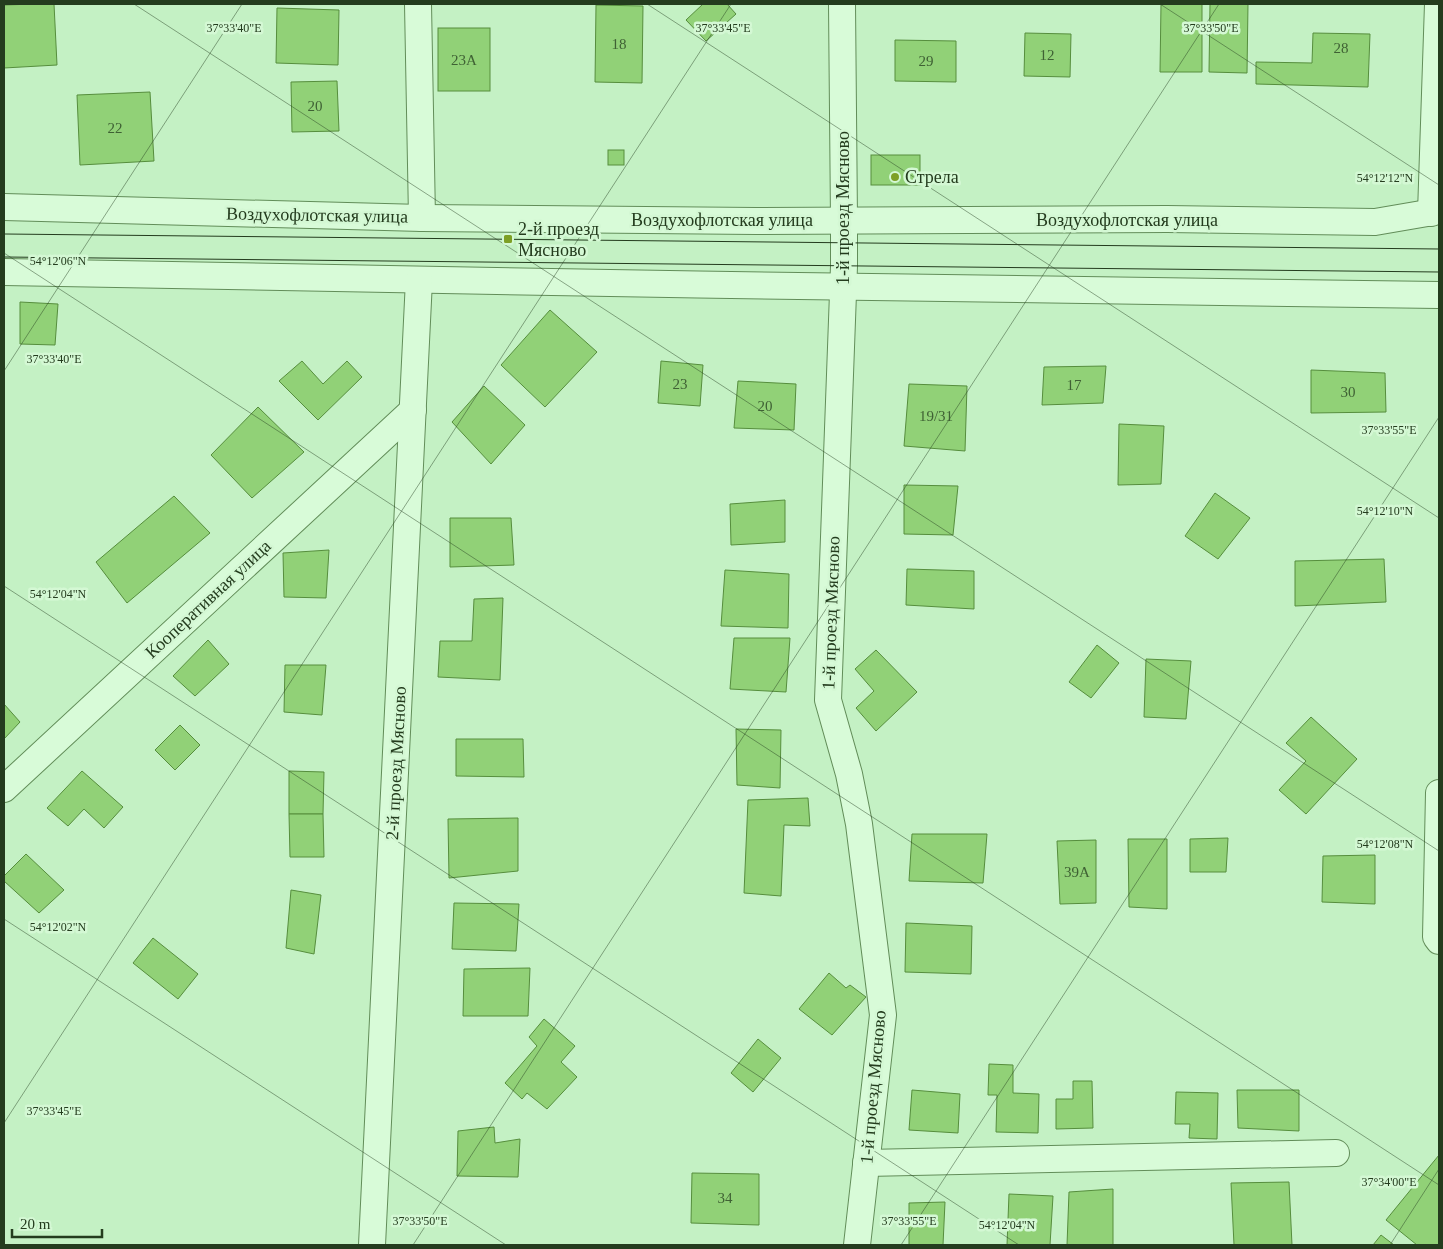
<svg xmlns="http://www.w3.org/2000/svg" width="1443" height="1249" viewBox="0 0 1443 1249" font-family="Georgia,serif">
<rect width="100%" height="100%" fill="#c4f1c4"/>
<g fill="#91d177" stroke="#568e3d">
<polygon points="35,4 54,4 57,65 4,68 4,5"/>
<polygon points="703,4 727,4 736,14 706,41 686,20"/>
<polygon points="1161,4 1202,4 1202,72 1160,72"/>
<polygon points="1210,4 1248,4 1247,73 1209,72"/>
<polygon points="596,5 643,6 642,83 595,82"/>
<polygon points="277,8 339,10 338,65 276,63"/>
<rect x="438" y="28" width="52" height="63"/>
<polygon points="1025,33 1071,34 1070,77 1024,76"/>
<polygon points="1313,33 1370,34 1368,87 1256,84 1256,62 1312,63"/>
<polygon points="895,40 956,41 956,82 895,81"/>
<polygon points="337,81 339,131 292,132 291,82"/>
<polygon points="150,92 154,161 80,165 77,95"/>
<rect x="608" y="150" width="16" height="15"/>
<rect x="871" y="155" width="49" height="30"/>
<polygon points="20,302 58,304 55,345 20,344"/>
<polygon points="550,310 597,352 545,407 501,365"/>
<polygon points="302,361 323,384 347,361 362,377 318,420 279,381"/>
<polygon points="661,361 703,365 700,406 658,403"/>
<polygon points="1106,366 1103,403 1042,405 1044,367"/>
<polygon points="1311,370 1385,373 1386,412 1311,413"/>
<polygon points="738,381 796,384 794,430 734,428"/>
<polygon points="909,384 967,386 965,451 904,446"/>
<polygon points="484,386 525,425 491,464 452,422"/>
<polygon points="258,407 304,452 252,498 211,455"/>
<polygon points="1119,424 1164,426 1161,484 1118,485"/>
<polygon points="904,485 958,486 953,535 904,534"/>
<polygon points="1215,493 1250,518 1218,559 1185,536"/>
<polygon points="174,496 210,533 127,603 96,562"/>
<polygon points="785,500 785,542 731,545 730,504"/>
<polygon points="450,518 511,518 514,565 450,567"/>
<polygon points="329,550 326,598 284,597 283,553"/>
<polygon points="1384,559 1386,602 1295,606 1295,561"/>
<polygon points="907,569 974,571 974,609 906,605"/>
<polygon points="725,570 789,574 788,628 721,626"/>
<polygon points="503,598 500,680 438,677 440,641 472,641 474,599"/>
<polygon points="734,638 790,638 786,692 730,689"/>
<polygon points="208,640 229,664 195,696 173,676"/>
<polygon points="1097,645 1119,663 1091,698 1069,682"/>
<polygon points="876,650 917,692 876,731 856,708 874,691 855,669"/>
<polygon points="1146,659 1191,661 1186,719 1144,717"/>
<polygon points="285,665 326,665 322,715 284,712"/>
<polygon points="4,704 20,722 4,739"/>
<polygon points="1311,717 1357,759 1306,814 1279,790 1306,761 1286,743"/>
<polygon points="180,725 200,745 175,770 155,750"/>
<polygon points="736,729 781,730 780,788 737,785"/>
<polygon points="456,739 523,739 524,777 456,776"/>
<polygon points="82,771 123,807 104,828 84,809 68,826 47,808"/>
<polygon points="289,771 324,772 323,814 289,814"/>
<polygon points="808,798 810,826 784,825 781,896 744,893 748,800"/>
<polygon points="289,814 323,814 324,857 290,857"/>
<polygon points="518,818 518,871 449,878 448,819"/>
<polygon points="912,834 987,834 983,883 909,881"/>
<polygon points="1228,838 1226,872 1190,872 1190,839"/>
<polygon points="1128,839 1167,839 1167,909 1129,907"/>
<polygon points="1096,840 1096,903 1060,904 1057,841"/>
<polygon points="26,854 64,890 39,913 4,881 4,876"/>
<polygon points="1375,855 1375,904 1322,902 1323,856"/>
<polygon points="291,890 321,895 314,954 286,948"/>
<polygon points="454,903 519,904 516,951 452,949"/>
<polygon points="906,923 972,926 971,974 905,972"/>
<polygon points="153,938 198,974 178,999 133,963"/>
<polygon points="530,968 528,1016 463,1016 464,969"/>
<polygon points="829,973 846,988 850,985 866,997 832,1035 799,1009"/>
<polygon points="544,1019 575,1046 561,1062 577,1077 547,1109 527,1093 522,1099 505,1083 537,1046 529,1037"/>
<polygon points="758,1039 781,1058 753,1092 731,1073"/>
<polygon points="989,1064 1013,1065 1013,1093 1039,1094 1038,1133 996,1132 997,1095 988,1095"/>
<polygon points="1073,1081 1092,1081 1093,1128 1056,1129 1056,1099 1073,1099"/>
<polygon points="912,1090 960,1094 958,1133 909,1130"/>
<polygon points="1237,1090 1299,1090 1299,1131 1238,1128"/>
<polygon points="1176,1092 1218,1093 1217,1139 1189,1138 1190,1124 1175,1124"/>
<polygon points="494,1127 495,1143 520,1139 518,1177 457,1176 458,1131"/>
<polygon points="1439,1155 1439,1245 1417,1245 1386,1220"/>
<polygon points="692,1173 759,1174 759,1225 691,1223"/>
<polygon points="1289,1182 1292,1245 1234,1245 1231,1183"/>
<polygon points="1113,1189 1113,1245 1067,1245 1069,1192"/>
<polygon points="1009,1194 1053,1196 1050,1245 1007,1245"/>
<polygon points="945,1202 943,1245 909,1245 909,1203"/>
<polygon points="1381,1235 1394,1245 1373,1245"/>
</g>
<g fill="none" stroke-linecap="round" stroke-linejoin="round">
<defs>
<g id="street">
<polyline points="418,4 422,218"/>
<polyline points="842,4 844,221 844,266 828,700 849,774 859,824 883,1015 857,1245"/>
<polyline points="4,207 422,218 756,221 1167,219 1375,222 1439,211"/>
<polyline points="1431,213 1438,4"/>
<path d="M4 272C482 281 961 290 1439 295"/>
<polyline points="4,789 413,410"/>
<polyline points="1439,793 1436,937 1439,941"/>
<polyline points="866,1163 1336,1153"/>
<polyline points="372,1245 419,280"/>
</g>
</defs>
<use href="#street" stroke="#628d59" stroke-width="28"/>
<use href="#street" stroke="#d8fbd8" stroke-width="26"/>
<g stroke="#243c1e" stroke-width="1">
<polyline points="4,234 1439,249"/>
<polyline points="4,257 1439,272"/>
</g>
</g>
<path fill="none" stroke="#243c1e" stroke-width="1" stroke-opacity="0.45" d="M134 4 1439 851M647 4 1439 518M1160 4 1439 185M4 253 1439 1185M4 371 242 4M4 586 1019 1245M4 919 506 1245M4 1123 731 4M413 1245 1219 4M901 1245 1439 417M1390 1245 1439 1169"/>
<g fill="#7da025" stroke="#d4f8d4" stroke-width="2">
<circle cx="895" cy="177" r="5"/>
<rect x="503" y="234" width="10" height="10" rx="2.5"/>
</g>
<g text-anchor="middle" stroke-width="5" stroke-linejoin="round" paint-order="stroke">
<g font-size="15" fill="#3f6134">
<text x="619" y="49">18</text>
<text x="1341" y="53">28</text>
<text x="1047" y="60">12</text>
<text x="464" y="65">23А</text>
<text x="926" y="66">29</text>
<text x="315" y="111">20</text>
<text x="115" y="133">22</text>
<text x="680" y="389">23</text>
<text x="1074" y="390">17</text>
<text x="1348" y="397">30</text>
<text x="765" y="411">20</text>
<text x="936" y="421">19/31</text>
<text x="1077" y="877">39А</text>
<text x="725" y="1203">34</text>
</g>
<g font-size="18" fill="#243c1e" stroke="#d4f8d4" text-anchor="start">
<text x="905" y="183">Стрела</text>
<text x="518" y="235">2-й проезд<tspan x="518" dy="21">Мясново</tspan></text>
</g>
<g font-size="18" fill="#243c1e" stroke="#d4f8d4">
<text transform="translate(843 208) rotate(-90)" y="6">1-й проезд Мясново</text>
<text transform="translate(317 215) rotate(1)" y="6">Воздухофлотская улица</text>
<text x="722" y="226">Воздухофлотская улица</text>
<text x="1127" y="226">Воздухофлотская улица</text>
<text transform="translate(208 599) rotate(-43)" y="6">Кооперативная улица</text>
<text transform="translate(831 613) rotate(-88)" y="6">1-й проезд Мясново</text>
<text transform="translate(396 763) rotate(-87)" y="6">2-й проезд Мясново</text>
<text transform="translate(873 1087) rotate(-85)" y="6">1-й проезд Мясново</text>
</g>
</g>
<g font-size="12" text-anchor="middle" fill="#243c1e" stroke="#d4f8d4" stroke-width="5" stroke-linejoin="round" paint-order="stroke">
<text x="234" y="32">37°33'40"E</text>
<text x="723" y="32">37°33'45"E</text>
<text x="1211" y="32">37°33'50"E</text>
<text x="1385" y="182">54°12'12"N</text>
<text x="58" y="265">54°12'06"N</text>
<text x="54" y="363">37°33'40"E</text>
<text x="1389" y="434">37°33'55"E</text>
<text x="1385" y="515">54°12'10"N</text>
<text x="58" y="598">54°12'04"N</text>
<text x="1385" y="848">54°12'08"N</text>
<text x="58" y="931">54°12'02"N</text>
<text x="54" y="1115">37°33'45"E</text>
<text x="1389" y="1186">37°34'00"E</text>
<text x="420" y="1225">37°33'50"E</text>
<text x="909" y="1225">37°33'55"E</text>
<text x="1007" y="1229">54°12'04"N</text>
</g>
<rect width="1443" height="1249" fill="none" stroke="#243c1e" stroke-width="10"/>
<path d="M12 1229v8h90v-8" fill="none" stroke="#243c1e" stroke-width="2.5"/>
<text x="20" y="1229" font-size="15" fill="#243c1e" stroke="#d4f8d4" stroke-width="4" paint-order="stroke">20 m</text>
</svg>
